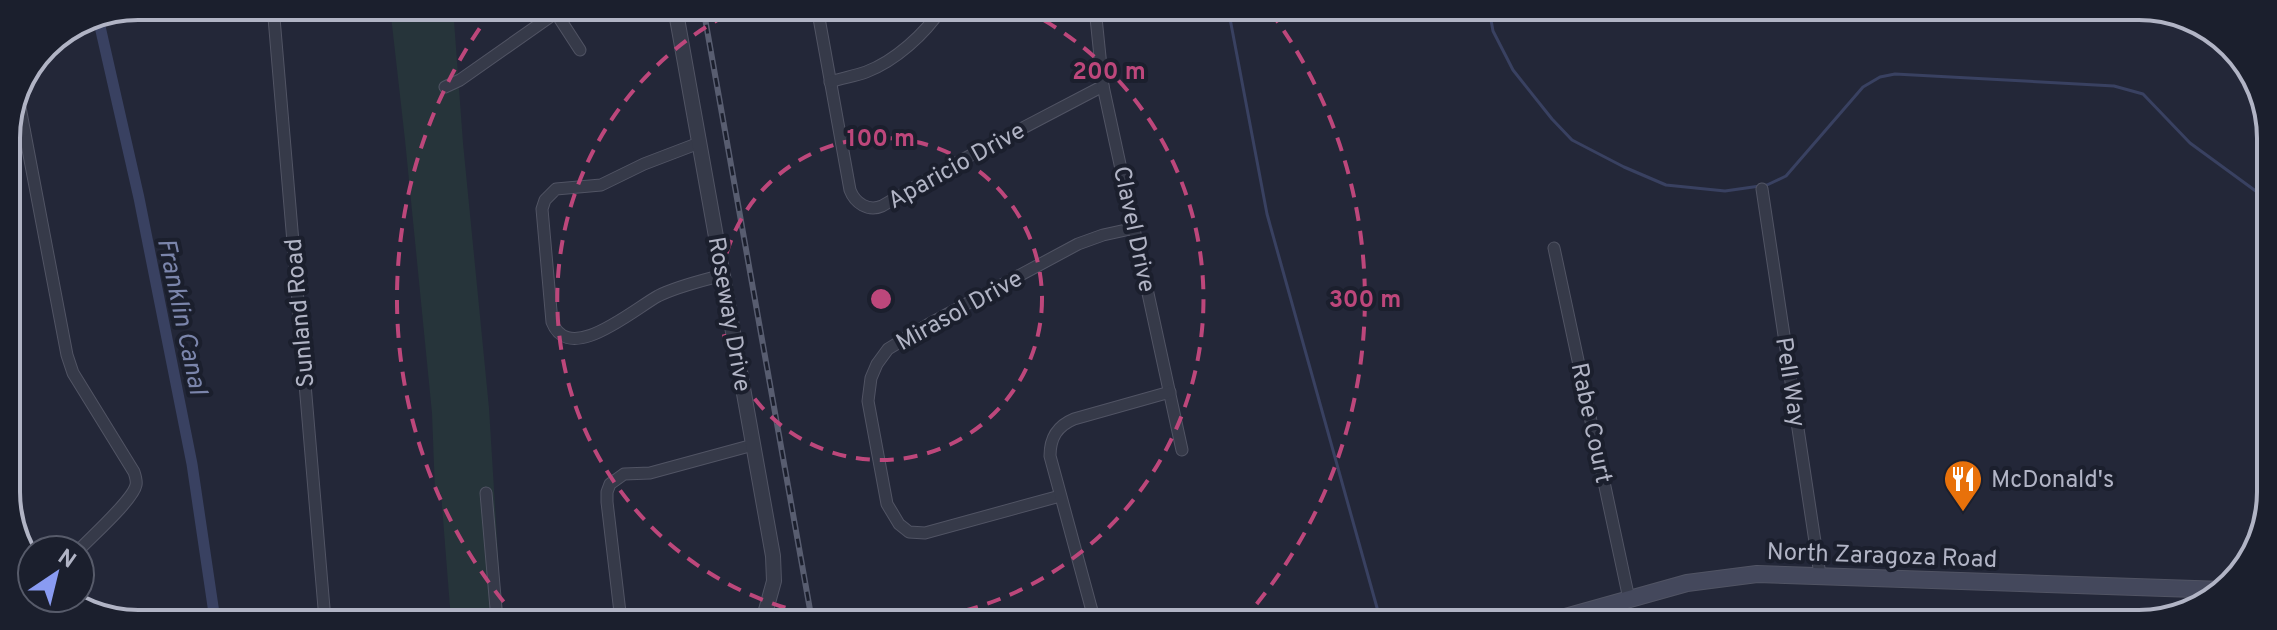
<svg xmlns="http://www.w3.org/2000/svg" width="2277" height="630" viewBox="0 0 2277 630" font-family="Overpass,sans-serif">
<rect width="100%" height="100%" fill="#232738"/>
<polygon fill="#26343a" points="390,7 453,7 463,143 489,408 500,587 504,620 451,620 441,493 435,492 432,413 405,140"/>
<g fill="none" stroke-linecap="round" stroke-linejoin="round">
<g stroke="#394161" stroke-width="3">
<polyline points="1228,8 1267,214 1381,622"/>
<polyline points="1489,9 1493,31 1513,70 1552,119 1572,140 1624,167 1666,185 1725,191 1767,185 1786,176 1863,87 1880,77 1895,74 2114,86 2143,94 2190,143 2268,200"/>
</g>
<polyline stroke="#394161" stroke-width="11" points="99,22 139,198 192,464 215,620"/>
<defs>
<g id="minor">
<polyline points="273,6 325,620"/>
<path d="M817 7 850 190C855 203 868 212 882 206L956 163 1103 86"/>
<polyline points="1095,8 1103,86 1182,450"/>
<polyline points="556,13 580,50"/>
<path d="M830 82C842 78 855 76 866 72 895 61 925 34 942 8"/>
<polyline points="445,87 460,80 564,7"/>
<path d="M19 102 67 355 73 373 134 472C135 475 137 481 136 485 133 500 91 537 79 550"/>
<polyline points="6,133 24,130"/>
<path d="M699 143 644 164 601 185 556 189 545 200 542 209 552 322C569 366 634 309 658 296 678 286 701 281 723 275"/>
<polyline points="1762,189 1820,575"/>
<polyline points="1554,248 1629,599"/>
<polyline points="486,493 497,620"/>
<polyline points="1060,496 925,533 909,532 899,524 887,504 868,401 871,378 877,364 888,349 929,324 1078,244 1103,235 1135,228"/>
<polyline points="32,561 32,562"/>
<polyline points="324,618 337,620"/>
<polyline points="382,620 395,617 402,620"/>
<polyline points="621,621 607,502 607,492 610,484 624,474 650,473 753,445"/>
<path d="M1095 622 1050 456C1050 438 1057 426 1074 419L1170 392"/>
</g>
<polyline id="tertiary" points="675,7 773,556 774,581 763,621"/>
<polyline id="secondary" points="1544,623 1687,583 1757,574 2224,590"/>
</defs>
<use href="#minor" stroke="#515464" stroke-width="13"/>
<use href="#tertiary" stroke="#515464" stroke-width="16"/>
<use href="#secondary" stroke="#515464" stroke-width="18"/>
<use href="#minor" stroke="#363a49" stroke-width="11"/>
<use href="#tertiary" stroke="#363a49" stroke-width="14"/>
<use href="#secondary" stroke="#44485c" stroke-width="16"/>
<defs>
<polyline id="rail" points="703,7 812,621"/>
</defs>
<use href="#rail" stroke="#585d70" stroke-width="6"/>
<use href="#rail" stroke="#1b1f2d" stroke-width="3" stroke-dasharray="9" stroke-linecap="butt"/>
</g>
<g fill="none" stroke="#bd477b" stroke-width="4" stroke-dasharray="14 10">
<circle cx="881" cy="299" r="161"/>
<path d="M856 621A323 323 0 0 1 742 7M1023 9A323 323 0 0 1 904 621"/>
<path d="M519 620A484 484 0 0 1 494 8M1270 11A484 484 0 0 1 1243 620"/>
</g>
<defs>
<symbol id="restaurant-pin" viewBox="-11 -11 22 30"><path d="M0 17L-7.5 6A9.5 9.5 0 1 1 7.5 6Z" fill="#e8710a" stroke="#1b1f2d"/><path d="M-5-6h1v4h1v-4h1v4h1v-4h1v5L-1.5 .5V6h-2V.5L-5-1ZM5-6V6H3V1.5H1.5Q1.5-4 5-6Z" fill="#fff"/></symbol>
</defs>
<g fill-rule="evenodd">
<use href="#restaurant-pin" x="1941" y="457" width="44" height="60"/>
</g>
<g text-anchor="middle" stroke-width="8" stroke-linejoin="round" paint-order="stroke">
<g font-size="24" fill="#b1b4c5" stroke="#1b1f2d">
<text transform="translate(956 165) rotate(-29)" y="8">Aparicio Drive</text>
<text transform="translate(1135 229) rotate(78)" y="8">Clavel Drive</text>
<text transform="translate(959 310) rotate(-29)" y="8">Mirasol Drive</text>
<text transform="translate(299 313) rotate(-95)" y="8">Sunland Road</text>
<text transform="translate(730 314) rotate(80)" y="8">Roseway Drive</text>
<text transform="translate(1791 382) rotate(81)" y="8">Pell Way</text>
<text transform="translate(1592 423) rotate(78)" y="8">Rabe Court</text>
<text transform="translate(1882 555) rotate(2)" y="8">North Zaragoza Road</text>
</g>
<g font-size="24" fill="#b1b4c5" stroke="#1b1f2d" text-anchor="start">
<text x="1991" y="487">McDonald's</text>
</g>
<g font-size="26" font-style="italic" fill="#7b85ab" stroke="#1b1f2d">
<text transform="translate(183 316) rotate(78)" y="9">Franklin Canal</text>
</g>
</g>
<path d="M0 0H2277V630H0ZM138 20H2139A118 118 0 0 1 2257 138V492A118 118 0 0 1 2139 610H138A118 118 0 0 1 20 492V138A118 118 0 0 1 138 20Z" fill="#1b1f2d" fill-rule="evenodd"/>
<path fill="none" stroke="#b1b4c5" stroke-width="4" d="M138 20H2139A118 118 0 0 1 2257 138V492A118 118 0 0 1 2139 610H138A118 118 0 0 1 20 492V138A118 118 0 0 1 138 20Z"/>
<circle cx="881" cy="299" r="12" fill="#bd477b" stroke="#1b1f2d" stroke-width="4"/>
<g font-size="24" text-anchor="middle" font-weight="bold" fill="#bd477b" stroke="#1b1f2d" stroke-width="8" stroke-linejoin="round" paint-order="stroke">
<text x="1109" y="79">200 m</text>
<text x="881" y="146">100 m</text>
<text x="1365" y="307">300 m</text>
</g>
<g transform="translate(56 574) rotate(35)"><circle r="38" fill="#1b1f2d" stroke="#575b6a" stroke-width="2"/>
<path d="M0-6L14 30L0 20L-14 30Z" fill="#899bf2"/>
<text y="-12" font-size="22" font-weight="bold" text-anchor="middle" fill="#b1b4c5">N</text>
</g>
</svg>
